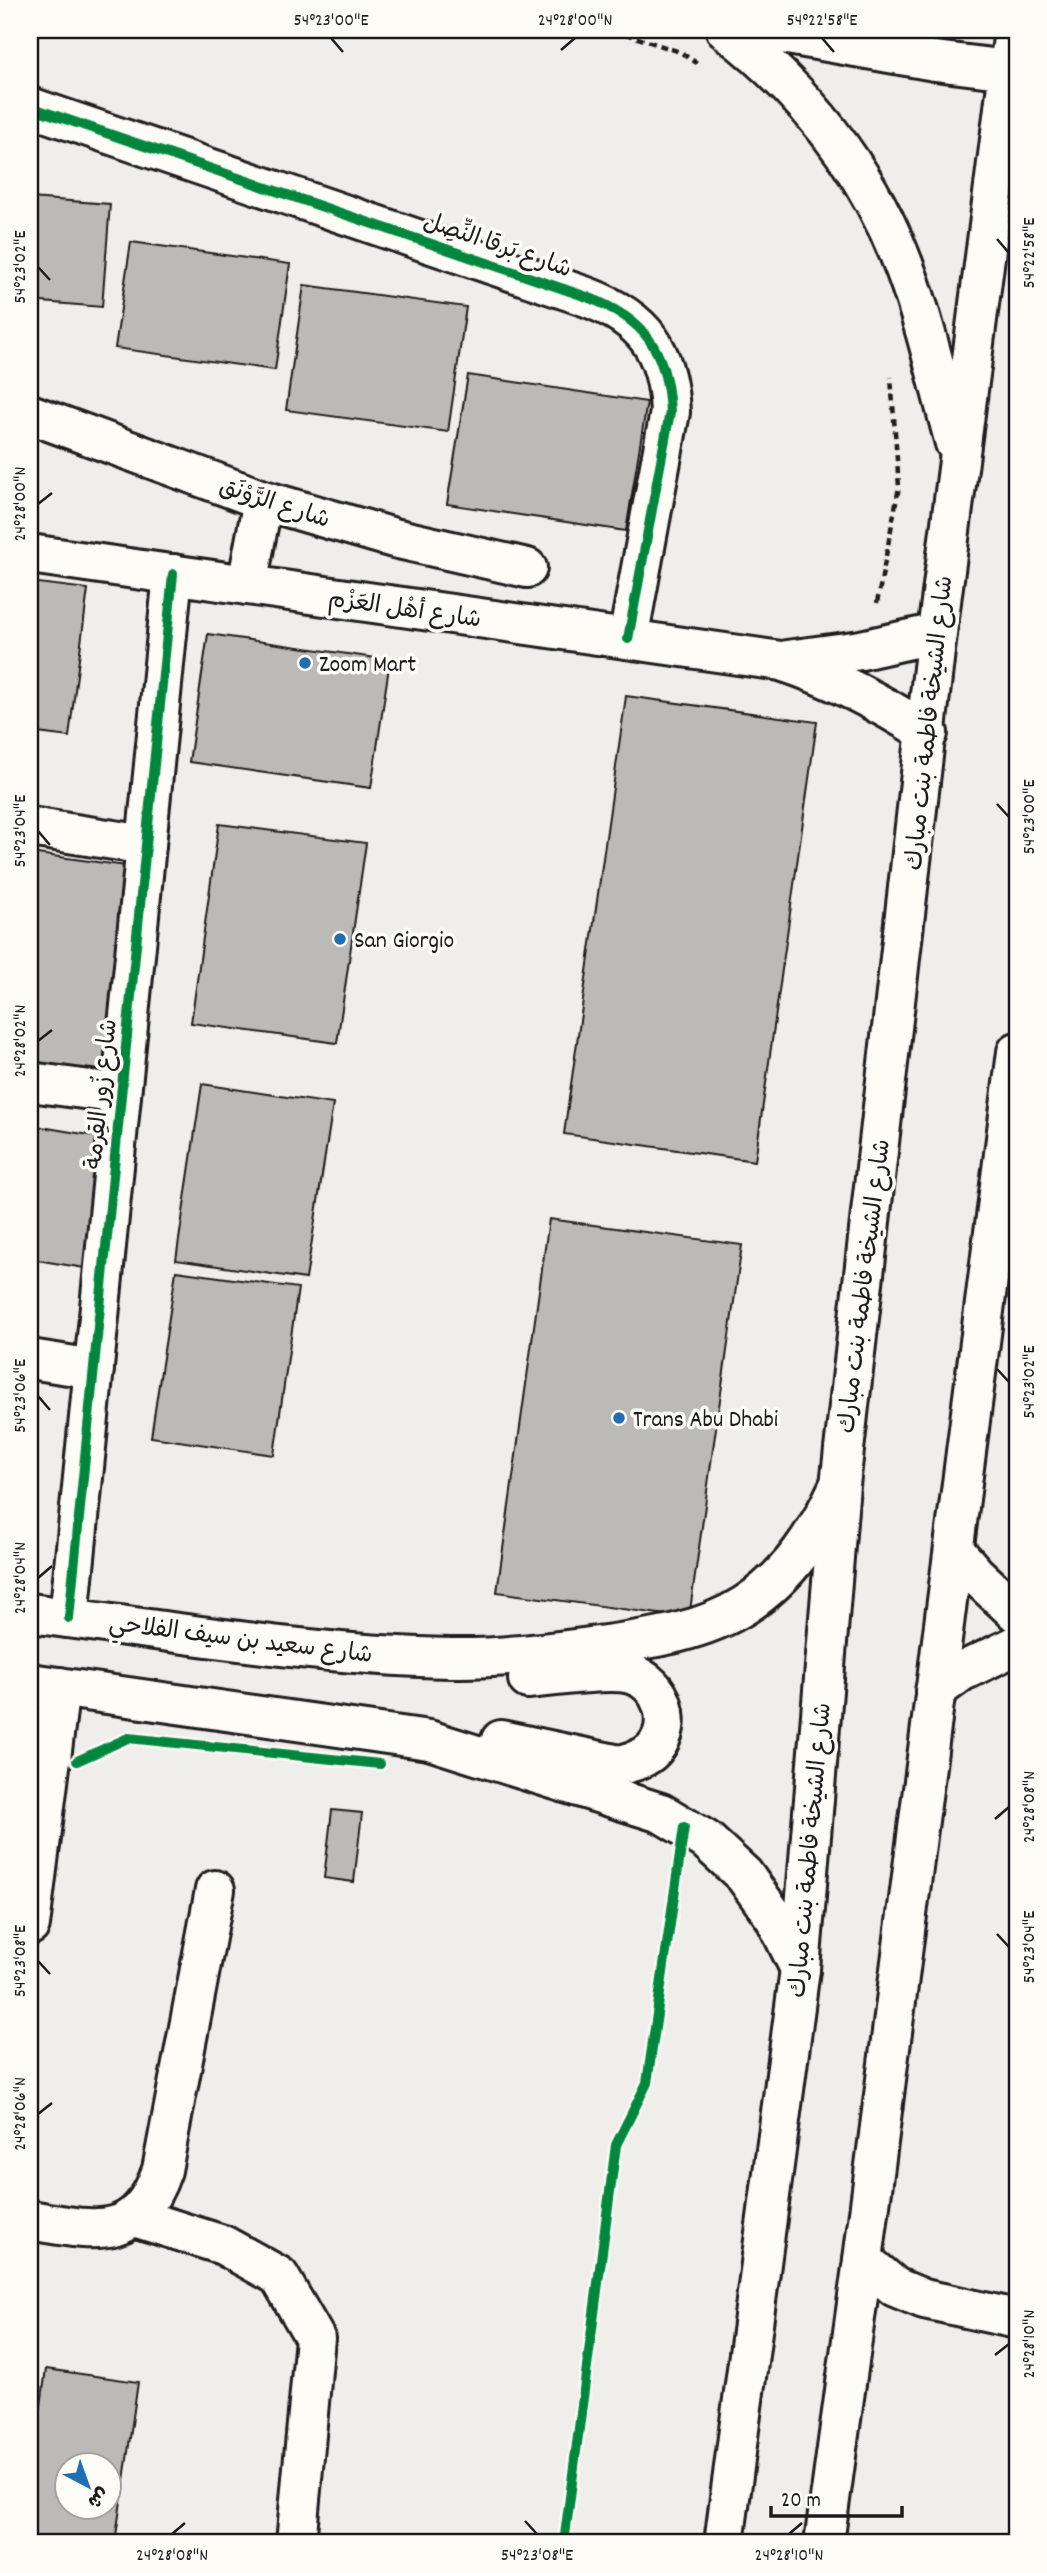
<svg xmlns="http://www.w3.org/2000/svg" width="1047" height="2573" viewBox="0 0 1047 2573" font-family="Dekko,'Playpen Sans Arabic',sans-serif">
<rect width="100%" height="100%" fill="#f0eeea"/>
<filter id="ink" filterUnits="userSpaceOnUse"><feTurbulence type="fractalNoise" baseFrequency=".0143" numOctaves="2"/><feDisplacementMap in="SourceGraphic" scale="14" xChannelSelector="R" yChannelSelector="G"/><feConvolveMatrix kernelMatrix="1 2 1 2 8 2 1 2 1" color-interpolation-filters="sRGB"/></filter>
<g filter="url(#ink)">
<g fill="#bbbab6" stroke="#1c1c1c" stroke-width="2" fill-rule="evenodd">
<polygon points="30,198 110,204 102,307 30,301"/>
<polygon points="131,242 290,264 275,370 115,348"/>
<polygon points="304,285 466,307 448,432 286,410"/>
<polygon points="468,375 647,402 626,531 447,504"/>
<polygon points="30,582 88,589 69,737 30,732"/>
<polygon points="208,634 390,660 371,788 189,762"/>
<polygon points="626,696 817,722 755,1161 564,1134"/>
<polygon points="219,824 366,843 337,1043 191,1023"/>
<polygon points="30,853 134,867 104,1077 30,1067"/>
<polygon points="202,1084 333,1104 306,1279 176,1260"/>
<polygon points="30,1125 107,1138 85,1268 30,1259"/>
<polygon points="549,1219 742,1245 689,1618 497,1592"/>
<polygon points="176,1271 298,1288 274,1455 151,1437"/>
<polygon points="332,1810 362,1813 354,1882 324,1878"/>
<path d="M46 2369 138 2382 115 2543H30V2485ZM66 2464H108V2506H66Z"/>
</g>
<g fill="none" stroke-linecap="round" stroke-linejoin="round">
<defs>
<g id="minor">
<path d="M30 107 587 297C645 319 667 350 670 412L628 639"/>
<polyline points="30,414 263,500 394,538 527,568"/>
<path d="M30 554 781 661C834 678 880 703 928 733"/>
<polyline points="247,585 263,500"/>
<polyline points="787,660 861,650 937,633"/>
<polyline points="30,827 146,845"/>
<polyline points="30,1082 121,1094"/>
<polyline points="30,1359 94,1369"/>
<polyline points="955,1551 976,1575 1017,1613"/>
<path d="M30 1613C170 1631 309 1655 451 1658 499 1659 551 1652 598 1646 649 1639 701 1633 745 1605 790 1576 817 1533 839 1486"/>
<polyline points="69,1618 173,574"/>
<polyline points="30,1683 429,1740 661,1813 706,1840 744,1875 775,1918 800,1969"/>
<polyline points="935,1691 961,1672 1017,1645"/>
<path d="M501 1740 620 1765C632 1762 645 1759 654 1749 676 1723 662 1683 631 1674 609 1668 553 1677 528 1679"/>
<polyline points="30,1925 60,1687"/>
<polyline points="134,2217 223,2245 279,2276 315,2338 296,2543"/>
<path d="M30 2220C94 2231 137 2243 162 2170L215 1890"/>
<polyline points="863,2260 895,2287 924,2299 1017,2319"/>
</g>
<g id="major">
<path d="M726 30C807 93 869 172 905 269 926 325 939 386 955 443"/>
<polyline points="760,30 935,61 1017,71"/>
<polyline points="724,2543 800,1969 840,1485 937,633 1014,30"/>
<polyline points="824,2543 863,2260 1017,1052"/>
</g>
</defs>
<use href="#minor" stroke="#1c1c1c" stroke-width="44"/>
<use href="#major" stroke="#1c1c1c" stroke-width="44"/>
<g stroke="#1c1c1c" stroke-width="4.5" stroke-dasharray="7 5" stroke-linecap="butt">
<polyline points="614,30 680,52 697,63"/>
<polyline points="877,603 899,487 891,377"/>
</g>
<use href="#minor" stroke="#fdfcf7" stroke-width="38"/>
<use href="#major" stroke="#fdfcf7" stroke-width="38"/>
<defs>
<g id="cycleway">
<path d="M30 107 587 297C645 319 667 350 670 412L628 639"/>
<polyline points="69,1618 173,574"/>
<polyline points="77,1761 128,1738 380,1764"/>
<polyline points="564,2543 616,2145 647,2083 684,1827"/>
</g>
</defs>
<use href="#cycleway" stroke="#fdfcf7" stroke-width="15"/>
<use href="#cycleway" stroke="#00873e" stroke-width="10"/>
</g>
</g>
<path fill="none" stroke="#1c1c1c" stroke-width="2.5" d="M331 38 343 52M822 38 834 52M561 50 575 38M997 239 1009 253M38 267 50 280M38 504 52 493M997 804 1009 817M38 831 50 845M38 1041 52 1030M997 1369 1009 1382M38 1396 50 1410M38 1578 52 1566M995 1819 1009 1807M997 1934 1009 1947M38 1961 50 1974M38 2114 52 2103M995 2355 1009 2344M525 2521 537 2534M172 2534 185 2523M789 2534 802 2523"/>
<g fill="#1f6fb2" stroke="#fdfcf7" stroke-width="2.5">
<circle cx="305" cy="663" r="7"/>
<circle cx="340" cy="939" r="7"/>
<circle cx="619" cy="1418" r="7"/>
</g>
<g text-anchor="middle" stroke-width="7" stroke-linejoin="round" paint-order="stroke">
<g font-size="24" fill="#1c1c1c" stroke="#fdfcf7">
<text transform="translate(498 244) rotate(19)" y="8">شارع بَرقا النِّصِل</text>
<text transform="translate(275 502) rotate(18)" y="8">شارع الرَّوْنَق</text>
<text transform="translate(405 608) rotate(8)" y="8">شارع أهْل العَزْم</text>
<text transform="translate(928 723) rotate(-84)" y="8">شارع الشيخة فاطمة بنت مبارك</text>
<text transform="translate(100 1094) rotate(-84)" y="8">شارع زُور القِرمة</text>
<text transform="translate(863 1286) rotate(-83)" y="8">شارع الشيخة فاطمة بنت مبارك</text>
<text transform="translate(241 1638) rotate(7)" y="8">شارع سعيد بن سيف الفلاحي</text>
<text transform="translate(809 1850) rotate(-85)" y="8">شارع الشيخة فاطمة بنت مبارك</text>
</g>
<g font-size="24" fill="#1c1c1c" stroke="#fdfcf7" text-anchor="start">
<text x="319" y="671">Zoom Mart</text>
<text x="354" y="947">San Giorgio</text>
<text x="633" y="1426">Trans Abu Dhabi</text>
</g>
</g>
<rect width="1047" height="2573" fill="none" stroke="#fdfcf7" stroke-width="77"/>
<g transform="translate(88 2486) rotate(139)"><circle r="33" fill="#fdfcf7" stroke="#a3a29f" stroke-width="2"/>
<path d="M0-5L12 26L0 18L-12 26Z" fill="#1f6fb2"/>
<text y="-10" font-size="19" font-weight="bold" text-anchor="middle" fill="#1c1c1c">ش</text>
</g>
<path d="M771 2506v10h131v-10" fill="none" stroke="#1c1c1c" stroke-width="3.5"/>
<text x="781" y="2506" font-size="21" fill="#1c1c1c" stroke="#fdfcf7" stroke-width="5" paint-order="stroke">20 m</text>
<rect x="38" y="38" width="971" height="2496" fill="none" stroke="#1c1c1c" stroke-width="2.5"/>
<g font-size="18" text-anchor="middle" fill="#1c1c1c">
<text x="331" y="25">54°23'00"E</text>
<text x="575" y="25">24°28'00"N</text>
<text x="822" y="25">54°22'58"E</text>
<text transform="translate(1028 253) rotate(-90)" y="6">54°22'58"E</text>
<text transform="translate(19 267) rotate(-90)" y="6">54°23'02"E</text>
<text transform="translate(19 504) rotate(-90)" y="6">24°28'00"N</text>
<text transform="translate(1028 817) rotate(-90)" y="6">54°23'00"E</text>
<text transform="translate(19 831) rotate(-90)" y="6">54°23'04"E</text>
<text transform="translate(19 1041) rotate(-90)" y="6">24°28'02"N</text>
<text transform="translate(1028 1382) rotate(-90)" y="6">54°23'02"E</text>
<text transform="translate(19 1396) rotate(-90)" y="6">54°23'06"E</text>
<text transform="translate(19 1578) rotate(-90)" y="6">24°28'04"N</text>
<text transform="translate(1028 1807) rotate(-90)" y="6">24°28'08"N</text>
<text transform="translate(1028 1947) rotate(-90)" y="6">54°23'04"E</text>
<text transform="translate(19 1961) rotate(-90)" y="6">54°23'08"E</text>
<text transform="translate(19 2114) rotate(-90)" y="6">24°28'06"N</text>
<text transform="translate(1028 2344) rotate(-90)" y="6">24°28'10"N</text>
<text x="172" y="2560">24°28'08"N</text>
<text x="537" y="2560">54°23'08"E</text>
<text x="789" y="2560">24°28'10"N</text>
</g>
</svg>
